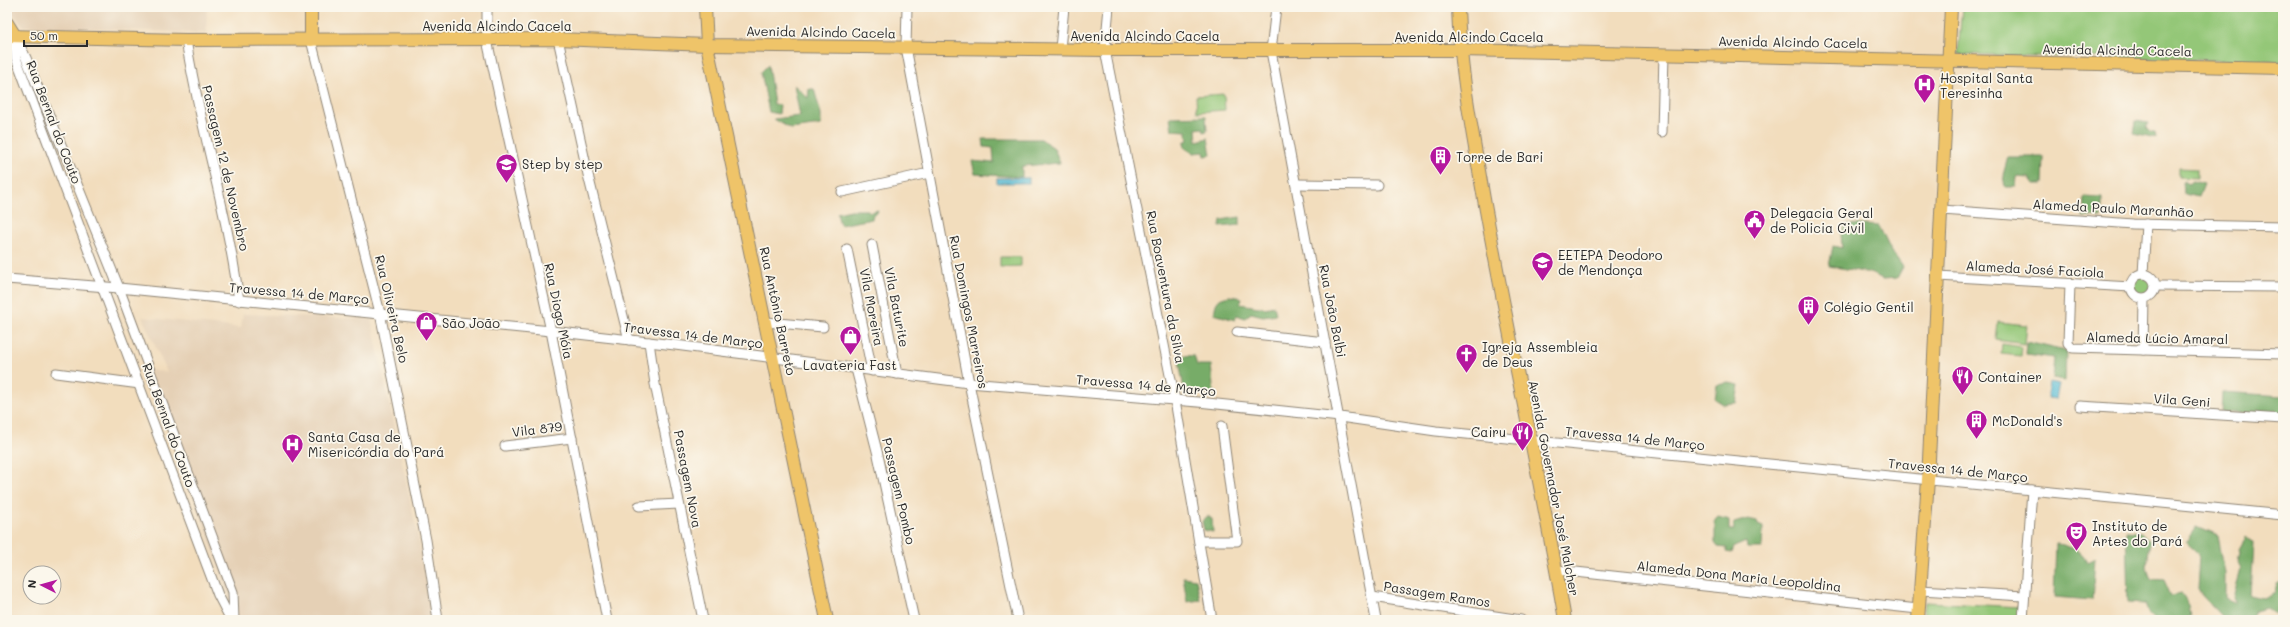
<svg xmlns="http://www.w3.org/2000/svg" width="2290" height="627" viewBox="0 0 2290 627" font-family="Mali,sans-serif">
<rect width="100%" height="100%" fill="#fbf7ec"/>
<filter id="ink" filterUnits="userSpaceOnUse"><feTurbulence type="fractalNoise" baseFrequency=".025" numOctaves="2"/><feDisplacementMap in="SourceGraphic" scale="8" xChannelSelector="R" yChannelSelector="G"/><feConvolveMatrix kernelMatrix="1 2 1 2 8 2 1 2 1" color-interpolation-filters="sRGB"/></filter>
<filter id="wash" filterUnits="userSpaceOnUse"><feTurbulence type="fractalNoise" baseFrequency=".012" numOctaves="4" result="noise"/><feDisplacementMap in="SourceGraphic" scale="16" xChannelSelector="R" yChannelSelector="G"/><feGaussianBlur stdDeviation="0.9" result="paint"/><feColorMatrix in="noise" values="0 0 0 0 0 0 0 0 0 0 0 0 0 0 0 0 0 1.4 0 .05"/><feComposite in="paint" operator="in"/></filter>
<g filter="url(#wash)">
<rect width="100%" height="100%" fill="#f2ddbd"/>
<g fill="#e5d0b5">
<polygon points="7,7 207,7 206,33 24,26"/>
<polygon points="243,314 371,319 420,546 433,620 233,620 230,600 150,370 167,372 142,317 241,328"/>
</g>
<g fill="#94c778" stroke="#607952">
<polygon points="1962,7 2283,7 2283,62 1958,54"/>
<polygon points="1224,94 1225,110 1197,112 1196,96"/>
<polygon points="2178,168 2197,169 2197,178 2178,177"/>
<polygon points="1000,257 1021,257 1021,266 1000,267"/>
<circle cx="2143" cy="286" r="11"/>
<polygon points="1998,322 2027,325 2025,344 1996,340"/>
<polygon points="2002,344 2022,347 2021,356 2001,354"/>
<polygon points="1925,602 2021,607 2021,620 1923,620"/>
</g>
<g fill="#77ac68" stroke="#516c4a">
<polygon points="768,65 774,104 780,105 779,114 769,112 761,72"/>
<polygon points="794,85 808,98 809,89 814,89 821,114 821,125 791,129 774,119 800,116"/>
<polygon points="1206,116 1207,131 1204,132 1203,128 1196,129 1197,141 1208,138 1211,155 1205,156 1204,152 1193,153 1185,148 1184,142 1188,140 1186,131 1172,130 1170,117"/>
<polygon points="2136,121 2148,123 2146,127 2151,132 2155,132 2156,138 2134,133"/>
<polygon points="983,139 1041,139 1054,148 1060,163 1022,166 1022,177 975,174 972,161 994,163 993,148 984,147"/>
<polygon points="2008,157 2044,157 2043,184 2034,184 2030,178 2017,177 2016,187 2005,187 2003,175"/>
<polygon points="2183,181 2188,184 2192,181 2204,184 2199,197 2184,194"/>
<polygon points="2084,197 2102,198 2102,218 2083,217"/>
<polygon points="851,210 868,210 870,212 878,210 877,213 873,214 872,219 840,225 837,213"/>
<polygon points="1240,217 1240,225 1220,227 1221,220"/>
<polygon points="1847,224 1879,226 1890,249 1903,267 1897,278 1883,279 1870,273 1829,266 1833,246 1842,248 1841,234"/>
<path d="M1230 296 1242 298 1240 304 1265 308 1274 306 1276 314 1263 316 1251 313 1245 318 1237 315 1235 320 1214 314C1216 301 1217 298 1230 296Z"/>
<polygon points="2027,342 2066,351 2065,381 2052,379 2054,358 2026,354"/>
<polygon points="1178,355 1194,356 1197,365 1211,365 1214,396 1184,390"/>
<polygon points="1729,383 1739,385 1736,403 1723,404 1715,399 1717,385"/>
<polygon points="2222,392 2283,396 2283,416 2221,412"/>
<polygon points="1208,516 1212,519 1213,532 1204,530 1202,521"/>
<polygon points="1718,517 1729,520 1729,530 1734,530 1734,523 1748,519 1757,521 1758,525 1763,527 1762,548 1747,548 1746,542 1734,547 1732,553 1726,552 1727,548 1718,547 1715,543 1715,520"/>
<polygon points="2197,527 2218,536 2225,573 2225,598 2236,603 2233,597 2241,570 2238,563 2240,552 2239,549 2246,537 2253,543 2250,595 2263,598 2274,592 2276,584 2282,581 2283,614 2280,616 2268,608 2254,611 2250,620 2221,620 2221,616 2197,590 2199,555 2186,543"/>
<path d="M2126 531 2141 532 2150 541 2147 567 2151 579 2164 580 2171 596 2182 594 2189 605 2191 616C2183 621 2158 625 2151 616 2148 613 2147 608 2145 604L2128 603Z"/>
<path d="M2056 544C2069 545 2082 549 2087 562L2095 558 2092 600 2054 597Z"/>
<polygon points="1183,577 1196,579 1200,600 1187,602"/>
</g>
<g fill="#57bcd5" stroke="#417480">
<rect x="997" y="178" width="32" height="5"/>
<polygon points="2049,383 2059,385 2056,399 2047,398"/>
</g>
</g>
<g filter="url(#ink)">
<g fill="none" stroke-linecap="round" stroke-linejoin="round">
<defs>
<g id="minor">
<polyline points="487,7 487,40 551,331 607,620"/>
<polyline points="907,7 906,47 969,383 1018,620"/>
<polyline points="1109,7 1105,50 1175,400 1212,620"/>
<polyline points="1276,7 1271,51 1376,620"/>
<polyline points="15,36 26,58 119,288 233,592 234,620"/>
<polyline points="15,39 16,58 218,595 231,620"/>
<polyline points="558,39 589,179 629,340"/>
<path d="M186 40C200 128 228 213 239 301"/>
<polyline points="311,40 380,313 426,540 438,620"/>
<polyline points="1060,49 1064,7"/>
<polyline points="1662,132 1664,54"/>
<polyline points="1296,184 1377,185"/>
<polyline points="842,192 929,173"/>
<polyline points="1942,210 2133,224 2283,227"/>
<polyline points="872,245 897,374"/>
<polyline points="847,249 872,371"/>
<circle cx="2143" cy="286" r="12"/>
<polyline points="2143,274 2146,224"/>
<polyline points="1938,276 2131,287"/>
<polyline points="7,279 119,288 551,331 675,345 969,383 1198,402 1340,417 1436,431 2283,515"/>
<polyline points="2070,284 2068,343 2073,348 2283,354"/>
<polyline points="2156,286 2283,287"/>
<polyline points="766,322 823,327"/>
<polyline points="1237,332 1325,342"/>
<polyline points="649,342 655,384 703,620"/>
<polyline points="2143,350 2144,299"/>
<polyline points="856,369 878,455 914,620"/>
<polyline points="56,373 140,384"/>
<polyline points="2080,406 2283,419"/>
<polyline points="505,446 572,438"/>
<polyline points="639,506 679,504"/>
<polyline points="1199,541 1237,541 1222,426"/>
<polyline points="1557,570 1918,609"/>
<polyline points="1920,590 2024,596"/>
<polyline points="1372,597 1521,620"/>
<polyline points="2023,620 2032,490"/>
</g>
<g id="major">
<polyline points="705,7 707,45 827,620"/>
<path d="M1458 7C1460 74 1474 140 1485 205 1510 344 1541 481 1565 620"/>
<polyline points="7,23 15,36"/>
<polyline points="7,36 186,40 558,39 707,45 1105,50 1459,50 2283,68"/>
<polyline points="311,40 311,7"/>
<polyline points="1918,620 1928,480 1951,7"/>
</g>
</defs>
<use href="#minor" stroke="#8e8474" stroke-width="11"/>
<use href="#major" stroke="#8e8474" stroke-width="14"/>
<use href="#minor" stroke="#fff" stroke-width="9"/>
<use href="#major" stroke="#efc469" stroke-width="12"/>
</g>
</g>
<defs>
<symbol id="hospital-pin" viewBox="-11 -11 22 30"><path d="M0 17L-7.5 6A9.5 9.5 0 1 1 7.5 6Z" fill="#b5179e" stroke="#fbf7ec"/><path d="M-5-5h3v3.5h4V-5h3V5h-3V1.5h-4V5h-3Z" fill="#fff"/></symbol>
<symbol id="building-pin" viewBox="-11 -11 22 30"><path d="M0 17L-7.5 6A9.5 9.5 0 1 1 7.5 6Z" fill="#b5179e" stroke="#fbf7ec"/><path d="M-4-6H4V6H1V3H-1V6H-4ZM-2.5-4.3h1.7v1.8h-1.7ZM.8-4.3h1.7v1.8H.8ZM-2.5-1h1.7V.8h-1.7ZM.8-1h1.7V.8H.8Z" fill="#fff"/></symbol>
<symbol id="school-pin" viewBox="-11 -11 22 30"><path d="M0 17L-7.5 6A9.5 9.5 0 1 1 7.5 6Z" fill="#b5179e" stroke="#fbf7ec"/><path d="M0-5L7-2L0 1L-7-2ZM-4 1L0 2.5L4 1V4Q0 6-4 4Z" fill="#fff"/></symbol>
<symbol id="civic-pin" viewBox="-11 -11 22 30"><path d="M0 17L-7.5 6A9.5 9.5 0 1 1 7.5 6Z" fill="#b5179e" stroke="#fbf7ec"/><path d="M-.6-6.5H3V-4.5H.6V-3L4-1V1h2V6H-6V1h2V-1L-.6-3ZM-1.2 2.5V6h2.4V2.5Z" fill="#fff"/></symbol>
<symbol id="university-pin" viewBox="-11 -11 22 30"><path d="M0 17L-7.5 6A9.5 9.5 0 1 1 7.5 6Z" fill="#b5179e" stroke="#fbf7ec"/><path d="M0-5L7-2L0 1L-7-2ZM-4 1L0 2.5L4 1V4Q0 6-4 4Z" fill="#fff"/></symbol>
<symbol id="shop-pin" viewBox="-11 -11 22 30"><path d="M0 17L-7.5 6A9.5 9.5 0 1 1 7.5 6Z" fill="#b5179e" stroke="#fbf7ec"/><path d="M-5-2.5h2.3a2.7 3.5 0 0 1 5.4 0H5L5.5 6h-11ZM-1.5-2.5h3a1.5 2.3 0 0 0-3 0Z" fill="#fff"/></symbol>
<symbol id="church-pin" viewBox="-11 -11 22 30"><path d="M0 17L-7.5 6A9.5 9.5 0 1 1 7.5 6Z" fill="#b5179e" stroke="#fbf7ec"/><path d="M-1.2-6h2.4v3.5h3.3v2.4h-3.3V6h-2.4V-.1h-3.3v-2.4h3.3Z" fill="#fff"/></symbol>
<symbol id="restaurant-pin" viewBox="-11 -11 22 30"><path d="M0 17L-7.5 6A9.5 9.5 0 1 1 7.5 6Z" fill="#b5179e" stroke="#fbf7ec"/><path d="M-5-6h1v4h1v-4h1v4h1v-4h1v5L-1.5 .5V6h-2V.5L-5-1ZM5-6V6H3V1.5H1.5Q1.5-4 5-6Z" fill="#fff"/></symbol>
<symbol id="theatre-pin" viewBox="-11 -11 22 30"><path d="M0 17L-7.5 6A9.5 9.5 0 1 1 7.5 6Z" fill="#b5179e" stroke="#fbf7ec"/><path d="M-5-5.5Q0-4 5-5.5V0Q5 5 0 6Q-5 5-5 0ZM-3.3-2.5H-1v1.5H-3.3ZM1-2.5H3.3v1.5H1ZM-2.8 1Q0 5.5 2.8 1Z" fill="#fff"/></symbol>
</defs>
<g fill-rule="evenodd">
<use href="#hospital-pin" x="1912" y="72" width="25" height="34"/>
<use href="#building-pin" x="1428" y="144" width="25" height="34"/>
<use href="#school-pin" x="494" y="152" width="25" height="34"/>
<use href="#civic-pin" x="1742" y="208" width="25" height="34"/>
<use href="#university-pin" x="1530" y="250" width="25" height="34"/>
<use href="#building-pin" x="1796" y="294" width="25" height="34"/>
<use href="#shop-pin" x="414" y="310" width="25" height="34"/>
<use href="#shop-pin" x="838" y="324" width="25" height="34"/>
<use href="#church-pin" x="1454" y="342" width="25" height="34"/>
<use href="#restaurant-pin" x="1950" y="364" width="25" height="34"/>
<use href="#building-pin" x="1964" y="408" width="25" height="34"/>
<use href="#restaurant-pin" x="1510" y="420" width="25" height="34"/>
<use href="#hospital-pin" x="280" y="432" width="25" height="34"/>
<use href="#theatre-pin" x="2064" y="520" width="25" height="34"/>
</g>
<g text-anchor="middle" stroke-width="3.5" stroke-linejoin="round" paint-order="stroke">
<g font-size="13" fill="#2b2b2b" stroke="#fbf7ec">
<text x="497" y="31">Avenida Alcindo Cacela</text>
<text transform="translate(821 32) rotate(1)" y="5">Avenida Alcindo Cacela</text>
<text x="1145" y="41">Avenida Alcindo Cacela</text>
<text x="1469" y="42">Avenida Alcindo Cacela</text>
<text transform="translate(1793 42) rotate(1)" y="5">Avenida Alcindo Cacela</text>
<text transform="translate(2117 50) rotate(1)" y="5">Avenida Alcindo Cacela</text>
<text transform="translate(54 122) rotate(69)" y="5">Rua Bernal do Couto</text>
<text transform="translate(226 168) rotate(77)" y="5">Passagem 12 de Novembro</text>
<text transform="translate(2113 208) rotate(3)" y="5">Alameda Paulo Maranhão</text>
<text transform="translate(2035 269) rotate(3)" y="5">Alameda José Faciola</text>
<text transform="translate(1166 287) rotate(79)" y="5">Rua Boaventura da Silva</text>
<text transform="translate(299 293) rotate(5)" y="5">Travessa 14 de Março</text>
<text transform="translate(872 307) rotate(79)" y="5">Vila Moreira</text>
<text transform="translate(897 307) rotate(79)" y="5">Vila Baturite</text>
<text transform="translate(392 309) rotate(77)" y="5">Rua Oliveira Belo</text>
<text transform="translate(559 311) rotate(78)" y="5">Rua Diogo Móia</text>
<text transform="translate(778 311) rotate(78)" y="5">Rua Antônio Barreto</text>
<text transform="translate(1333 311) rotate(79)" y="5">Rua João Balbi</text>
<text transform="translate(969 312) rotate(79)" y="5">Rua Domingos Marreiros</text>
<text transform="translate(693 335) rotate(7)" y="5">Travessa 14 de Março</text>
<text transform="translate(2157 338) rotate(1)" y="5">Alameda Lúcio Amaral</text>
<text transform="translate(1146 385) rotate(5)" y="5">Travessa 14 de Março</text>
<text transform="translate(2182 400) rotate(4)" y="5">Vila Geni</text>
<text transform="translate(169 425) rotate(70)" y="5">Rua Bernal do Couto</text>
<text transform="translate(537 429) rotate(-7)" y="5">Vila 879</text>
<text transform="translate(1635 438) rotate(6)" y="5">Travessa 14 de Março</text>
<text transform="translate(1958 470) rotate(6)" y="5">Travessa 14 de Março</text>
<text transform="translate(688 479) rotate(79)" y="5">Passagem Nova</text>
<text transform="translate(1554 488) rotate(79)" y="5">Avenida Governador José Malcher</text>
<text transform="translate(899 491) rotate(77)" y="5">Passagem Pombo</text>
<text transform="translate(1739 576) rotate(6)" y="5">Alameda Dona Maria Leopoldina</text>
<text transform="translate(1437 594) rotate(9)" y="5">Passagem Ramos</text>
</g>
<g font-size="13" fill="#2b2b2b" stroke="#fbf7ec" text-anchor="start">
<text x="1940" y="83">Hospital Santa<tspan x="1940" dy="15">Teresinha</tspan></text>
<text x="1456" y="162">Torre de Bari</text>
<text x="522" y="169">Step by step</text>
<text x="1770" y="218">Delegacia Geral<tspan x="1770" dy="15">de Policia Civil</tspan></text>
<text x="1558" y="260">EETEPA Deodoro<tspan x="1558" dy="15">de Mendonça</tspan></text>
<text x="1824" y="312">Colégio Gentil</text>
<text x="442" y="328">São João</text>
<text x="1482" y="352">Igreja Assembleia<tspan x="1482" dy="15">de Deus</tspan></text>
<text x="850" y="370" text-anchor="middle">Lavateria Fast</text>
<text x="1978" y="382">Container</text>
<text x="1992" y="426">McDonald's</text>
<text x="1506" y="437" text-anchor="end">Cairu</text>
<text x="308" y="442">Santa Casa de<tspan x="308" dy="15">Misericórdia do Pará</tspan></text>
<text x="2092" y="531">Instituto de<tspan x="2092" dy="15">Artes do Pará</tspan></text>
</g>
</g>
<rect width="2290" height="627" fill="none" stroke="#fbf7ec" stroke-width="24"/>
<g transform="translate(42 585) rotate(276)"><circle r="19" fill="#fbf7ec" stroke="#a8a59f"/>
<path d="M0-3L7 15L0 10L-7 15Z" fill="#b5179e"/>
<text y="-6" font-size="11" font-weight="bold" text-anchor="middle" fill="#2b2b2b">N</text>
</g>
<path d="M24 40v6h63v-6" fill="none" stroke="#2b2b2b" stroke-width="2"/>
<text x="30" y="40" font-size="12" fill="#2b2b2b" stroke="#fbf7ec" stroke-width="3" paint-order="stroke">50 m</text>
</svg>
